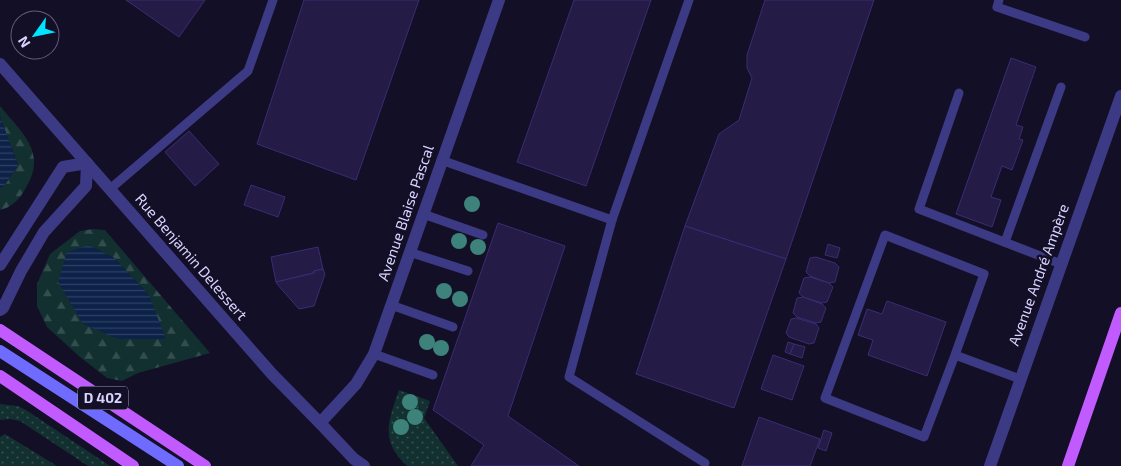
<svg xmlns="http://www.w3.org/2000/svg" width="1121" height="466" viewBox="0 0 1121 466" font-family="'Exo 2',sans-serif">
<defs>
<pattern id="grass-dots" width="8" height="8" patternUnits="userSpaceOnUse" patternTransform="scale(1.25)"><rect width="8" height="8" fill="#12302f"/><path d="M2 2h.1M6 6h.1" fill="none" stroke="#344d4e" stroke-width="1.8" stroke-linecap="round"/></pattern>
<pattern id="forest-firs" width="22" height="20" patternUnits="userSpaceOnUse" patternTransform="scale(1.25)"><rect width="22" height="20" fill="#12302f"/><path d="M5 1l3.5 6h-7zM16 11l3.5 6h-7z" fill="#344d4e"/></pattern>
<pattern id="water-rules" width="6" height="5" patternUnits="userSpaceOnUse" patternTransform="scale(1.25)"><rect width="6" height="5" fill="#0c2248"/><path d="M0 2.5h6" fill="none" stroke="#2f4163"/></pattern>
</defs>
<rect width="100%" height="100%" fill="#130f26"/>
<g fill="url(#grass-dots)">
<path d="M399 390 430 401 424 418 458 466H407C380 441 388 421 399 390Z"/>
<polygon points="0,404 18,406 26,410 110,466 88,466 20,421 10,419 0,420"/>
<polygon points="5,434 57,466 0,466 0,437"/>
</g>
<g fill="url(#forest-firs)" fill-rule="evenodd">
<path d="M0 106C23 134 49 154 24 191 19 200 10 208 0 210V188L4 186 18 165 0 117Z"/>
<path d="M93 229 105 230 210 353 138 373 122 381 107 378 80 357 47 327 37 306V284L50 254 80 231ZM89 245 114 258 149 295Z"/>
</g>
<g fill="url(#water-rules)">
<polygon points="0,117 18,165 4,186 0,188"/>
<polygon points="89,245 114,258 149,295 166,339 118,339 83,324 58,282 67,252"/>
</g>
<g fill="#241b47" stroke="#3b2d73">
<polygon points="126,0 205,0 179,37"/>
<polygon points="304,0 419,0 356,180 257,144"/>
<polygon points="574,0 651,0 586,186 517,162"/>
<polygon points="765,0 874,0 786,259 685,226 719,134 739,120 752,78 747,68 747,55"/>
<polygon points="1011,58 1036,67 1016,125 1023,127 1019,139 1023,140 1012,170 1002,166 991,197 1001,200 992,227 956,214"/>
<polygon points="189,131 219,164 195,186 165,152"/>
<polygon points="251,185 285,197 278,217 244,205"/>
<polygon points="498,223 565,246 508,416 579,466 471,466 484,445 433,410"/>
<polygon points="685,226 786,259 734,408 636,374"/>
<polygon points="828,244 840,248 837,258 825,255"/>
<polygon points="318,247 323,269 314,271 314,273 276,282 271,257"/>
<polygon points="816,257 835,263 839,267 835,282 829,283 810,276 806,272 810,258"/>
<polygon points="323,269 325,274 314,306 299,309 277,284 276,282 314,273 314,271"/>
<polygon points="810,277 829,283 833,287 827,302 822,303 803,297 799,293 804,278"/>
<polygon points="803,297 822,304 826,308 821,322 816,323 797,317 793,313 797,298"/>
<polygon points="887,301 946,322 927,376 868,355 873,340 858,335 867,309 882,314"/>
<polygon points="796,318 816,324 819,328 814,343 809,344 789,337 786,333 791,319"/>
<polygon points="788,342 794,344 790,354 785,352"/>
<polygon points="794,344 805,347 802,358 790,354"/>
<polygon points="773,355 804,366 792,400 761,389"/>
<polygon points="759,417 820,439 810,466 742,466"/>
<polygon points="824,430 832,433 826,451 818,448"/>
</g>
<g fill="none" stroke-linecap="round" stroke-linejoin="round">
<g stroke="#3d3a85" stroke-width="9">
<polyline points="689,0 612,220 569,377 705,463"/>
<polyline points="999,0 997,7 1085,37"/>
<polyline points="959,93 919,209 1061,264"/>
<polyline points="441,160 612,220"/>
<polyline points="110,189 248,71 273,0"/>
<polyline points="423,214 483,235"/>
<polyline points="1005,242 1061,87"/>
<polyline points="409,252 468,271"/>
<polyline points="391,305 453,327"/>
<polyline points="374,354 433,375"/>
<polyline points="955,355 924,437 825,398 885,235 984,274 955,355 1020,379"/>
</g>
<g stroke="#3d3a85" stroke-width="12">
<polyline points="0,64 272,374 320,423 354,459 364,466"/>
<polyline points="0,265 63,167 87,163"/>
<polyline points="0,310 3,308 21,271 44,232 86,186 87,163"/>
<polyline points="320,423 356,384 374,354 499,0"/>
<polyline points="990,466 1121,96"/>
</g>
<polyline stroke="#6f6bff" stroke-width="12" points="0,351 178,466"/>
<g stroke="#c25bff" stroke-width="12">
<polyline points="0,330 205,466"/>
<polyline points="0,376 133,466"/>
<polyline points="1068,466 1121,313"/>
</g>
</g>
<g fill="#3d827b">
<circle cx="472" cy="204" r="8"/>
<circle cx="459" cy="241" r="8"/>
<circle cx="478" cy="247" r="8"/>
<circle cx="444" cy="291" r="8"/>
<circle cx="460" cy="299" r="8"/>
<circle cx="427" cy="342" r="8"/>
<circle cx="441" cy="348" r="8"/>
<circle cx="410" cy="402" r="8"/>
<circle cx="415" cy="417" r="8"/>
<circle cx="401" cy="427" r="8"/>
</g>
<g text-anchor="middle" stroke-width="5" stroke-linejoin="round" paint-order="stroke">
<rect fill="#130f26" stroke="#9e99be" stroke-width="1" x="78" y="386.5" width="50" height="23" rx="4"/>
<g font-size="14" font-weight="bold" fill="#d9d4ff">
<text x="103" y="403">D 402</text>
</g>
<g font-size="15" fill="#d9d4ff" stroke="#130f26">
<text transform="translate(406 213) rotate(-71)" y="5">Avenue Blaise Pascal</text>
<text transform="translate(191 257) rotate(49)" y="5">Rue Benjamin Delessert</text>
<text transform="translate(1039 275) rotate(-70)" y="5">Avenue André Ampère</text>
</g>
</g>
<g transform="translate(35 35) rotate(237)"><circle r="24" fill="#130f26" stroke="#625e7d"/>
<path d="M0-4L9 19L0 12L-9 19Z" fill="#00e5ff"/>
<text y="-8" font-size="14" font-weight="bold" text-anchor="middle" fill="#d9d4ff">N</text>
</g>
</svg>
